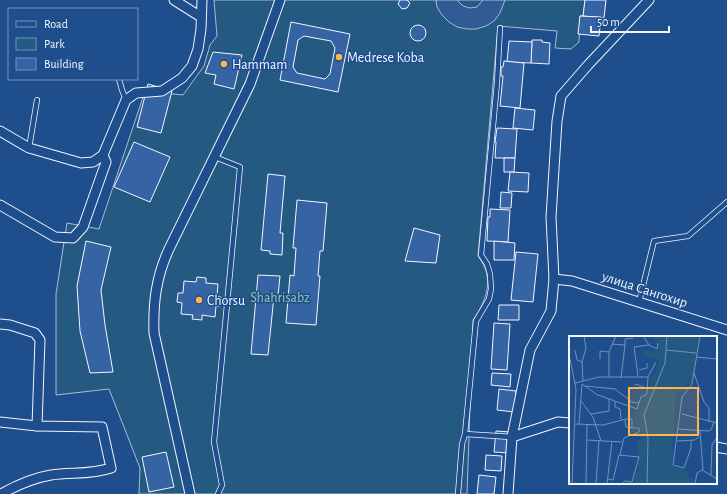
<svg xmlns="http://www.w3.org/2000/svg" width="727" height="494" viewBox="0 0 727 494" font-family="'Alegreya Sans',sans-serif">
<rect width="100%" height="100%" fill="#1f4e8c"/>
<path fill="#245a82" stroke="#a8bbd7" d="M214 0H585L583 16H580L579 42 571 49 555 48 557 31 498 26 478 256C495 278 487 300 473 320L467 494H139L140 468 109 389 56 395V294L67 223 99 229 145 91 183 95 204 66 210 45 217 36Z"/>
<polygon fill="#305b95" stroke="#a8bbd7" points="436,0 457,0 463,6 470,8 477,7 483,0 505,0 500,13 494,21 486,26 476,29 467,29 457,27 449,22 442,15 437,7"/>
<g fill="#3563a3" stroke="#f2f6ff" fill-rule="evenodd">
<polygon points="400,0 407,0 410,3 407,8 402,9 398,4"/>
<polygon points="585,0 606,0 604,18 583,16"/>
<polygon points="580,16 601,17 599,36 578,34"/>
<path d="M291 22 350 34 338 92 280 80ZM304 36 331 41 335 48 330 74 325 79 297 73 293 67 298 40Z"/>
<circle cx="418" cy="33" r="8"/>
<polygon points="532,40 542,40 542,42 550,43 549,64 531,63"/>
<polygon points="509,41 532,42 531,63 507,62"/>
<polygon points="213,52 242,55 234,89 214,84 216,75 205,73"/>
<polygon points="504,61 524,63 520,108 500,106 503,76 501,76 501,67 503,67"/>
<polygon points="148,84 172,91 161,133 137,127"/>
<polygon points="515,108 535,110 533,130 513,128"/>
<polygon points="497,128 517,129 515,158 495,158 496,142 495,142"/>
<polygon points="134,142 170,157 150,202 114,187"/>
<polygon points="504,158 515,158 514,172 504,172"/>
<polygon points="510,172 529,173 528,192 508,191"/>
<polygon points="268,174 285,176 280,233 283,233 282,255 270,254 270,251 261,250"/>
<polygon points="501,192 512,193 511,208 500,208"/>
<polygon points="297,200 327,203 323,251 320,251 318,276 320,276 316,325 286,323 290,275 294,276 296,248 293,248"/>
<polygon points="490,209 510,210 508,242 487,241 488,217 490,217"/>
<polygon points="414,228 440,235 436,263 405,261"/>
<polygon points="86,241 111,247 101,290 105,325 113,372 90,373 80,331 77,286"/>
<polygon points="494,241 515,243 514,260 494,260"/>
<polygon points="516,252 538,254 533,302 511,300"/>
<polygon points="258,275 280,276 278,296 274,296 268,355 251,354"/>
<polygon points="197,277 206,278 206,283 218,284 217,296 221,297 220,306 216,306 215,317 202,315 202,320 192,319 193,315 181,314 182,303 177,302 178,293 183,293 184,281 196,282"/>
<polygon points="499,305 519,305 519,320 498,320"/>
<polygon points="494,323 510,324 507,370 491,369"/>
<polygon points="492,373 511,374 510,387 491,385"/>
<polygon points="499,389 516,391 514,412 497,410"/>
<polygon points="496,431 511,432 509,453 494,452"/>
<polygon points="166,452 174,487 149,492 142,457"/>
<polygon points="486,455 502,456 501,471 485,470"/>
<polygon points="479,475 496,477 494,494 477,494"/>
</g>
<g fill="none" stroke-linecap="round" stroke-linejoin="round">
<defs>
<g id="service">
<polyline points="119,79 122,90 126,100"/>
<polyline points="29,148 37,100"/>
<polyline points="215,157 240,167 214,442 222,485 218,494"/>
<polyline points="639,302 654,241 688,236 727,202"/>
<polyline points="465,434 476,321 489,299 491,289 490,274 487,264 481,255 497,83 500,28"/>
<polyline points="458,494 462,444 465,434 512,437"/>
</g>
<g id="minor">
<polyline points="174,0 201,17"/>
<polyline points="0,131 29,148 81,163 93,162 103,155 106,162 83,227 73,238 55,237 0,205"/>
<polyline points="103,155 126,100 136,93 162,91 182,78 192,66 198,49 201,29 202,0"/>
<polyline points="554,279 572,281 727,330"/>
<path d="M0 324 10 325 35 333 40 340 37 426 102 427 111 468C91 475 71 472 51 475 33 478 17 485 1 494"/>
<polyline points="0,422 37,426"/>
<polyline points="512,437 558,422 570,423"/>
<polyline points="716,447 727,449"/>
<path d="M190 494 154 333C153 303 156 277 169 249L250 84 280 0"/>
<polyline points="508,494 512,437 530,350 551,311 554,279 551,217 557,121 561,96 588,65 649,0"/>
</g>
</defs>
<use href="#service" stroke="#f2f6ff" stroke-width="6"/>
<use href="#minor" stroke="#f2f6ff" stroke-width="11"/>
<use href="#service" stroke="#1f4e8c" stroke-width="4.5"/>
<use href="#minor" stroke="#1f4e8c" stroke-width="9"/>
</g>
<g fill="#ffb74d" stroke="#1f4e8c" stroke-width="1.5">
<circle cx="339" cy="57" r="4"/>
<circle cx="224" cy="64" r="4"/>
<circle cx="199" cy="300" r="4"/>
</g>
<g text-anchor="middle" stroke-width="3" stroke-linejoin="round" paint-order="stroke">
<g font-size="14" fill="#f2f6ff" stroke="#1f4e8c" text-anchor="start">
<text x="347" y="62">Medrese Koba</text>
<text x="232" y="69">Hammam</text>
<text x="207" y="305">Chorsu</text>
</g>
<g font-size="14" fill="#f2f6ff" stroke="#1f4e8c">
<text transform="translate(645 289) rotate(18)" y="5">улица Сангохир</text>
</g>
<g font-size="14" fill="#97c8a6" stroke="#1f4e8c">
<text x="280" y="302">Shahrisabz</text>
</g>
</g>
<g transform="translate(569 336)">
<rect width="148" height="148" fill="#1f4e8c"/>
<path d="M86 0H131L123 48H117L114 56 107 55 103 129 119 135V142L125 144V148H63L67 136 70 135 68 105 73 104 70 89H65L66 73H69L74 60 79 58 81 42 87 38 90 23 74 20V15H89L90 5 86 4Z" fill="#245a82"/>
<path fill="none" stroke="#7391ba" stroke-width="1" d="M43 8 56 9 52 42M56 9V3L64 2M80 9 88 13 89 7M6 14 8 24 13 26M97 14 127 17M0 18 7 53 3 148M127 21 148 23M31 23V15L40 16M70 34 78 32V27M125 37 135 66 140 72V86M69 40 65 11 80 9 74 0M40 41V16L47 0M14 45 13 26 17 12 15 0M6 47 30 41H79M13 48 27 58 29 59 68 73 70 67 63 66 46 53 16 50M66 50 67 48 79 53M12 65 24 81 32 105M46 66V71L51 73 52 83M70 67 72 61 78 58 79 41 87 26M22 78 40 75V63M113 78 148 87M56 83 57 91 63 92M6 88 34 89 57 83H63V92H70V96L55 102 51 119M10 88 13 48M109 93 139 95 142 94 145 86M131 95 134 134M18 104 53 106M108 105 126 104 130 101M122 105V112L115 132 104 129 113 61 123 48 131 0M142 139 143 109 148 101M39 143 44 144 50 119 70 121 63 146 56 145 53 148M17 148 18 89M27 148 30 104M38 148 43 105M78 148 79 102 75 79 96 27 98 0M126 148 128 137 133 134 148 143"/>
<path fill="#ffb74d" fill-opacity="0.15" stroke="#ffb74d" stroke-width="2" d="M60 52H129V99H60Z"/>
<rect width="148" height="148" fill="none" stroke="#f2f6ff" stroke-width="2"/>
</g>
<rect x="8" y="8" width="130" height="72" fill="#1f4e8c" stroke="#7391ba"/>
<rect x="16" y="21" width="20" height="6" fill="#1f4e8c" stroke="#7391ba"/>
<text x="44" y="28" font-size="12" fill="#f2f6ff">Road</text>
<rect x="16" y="38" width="20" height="12" fill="#245a82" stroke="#7391ba"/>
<text x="44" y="48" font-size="12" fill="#f2f6ff">Park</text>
<rect x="16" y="58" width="20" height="12" fill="#3563a3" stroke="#7391ba"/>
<text x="44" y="68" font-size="12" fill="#f2f6ff">Building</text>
<path d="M591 26v6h78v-6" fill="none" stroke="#f2f6ff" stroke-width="2"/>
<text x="597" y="26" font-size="12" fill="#f2f6ff" stroke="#1f4e8c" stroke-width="3" paint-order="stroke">50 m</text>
</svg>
